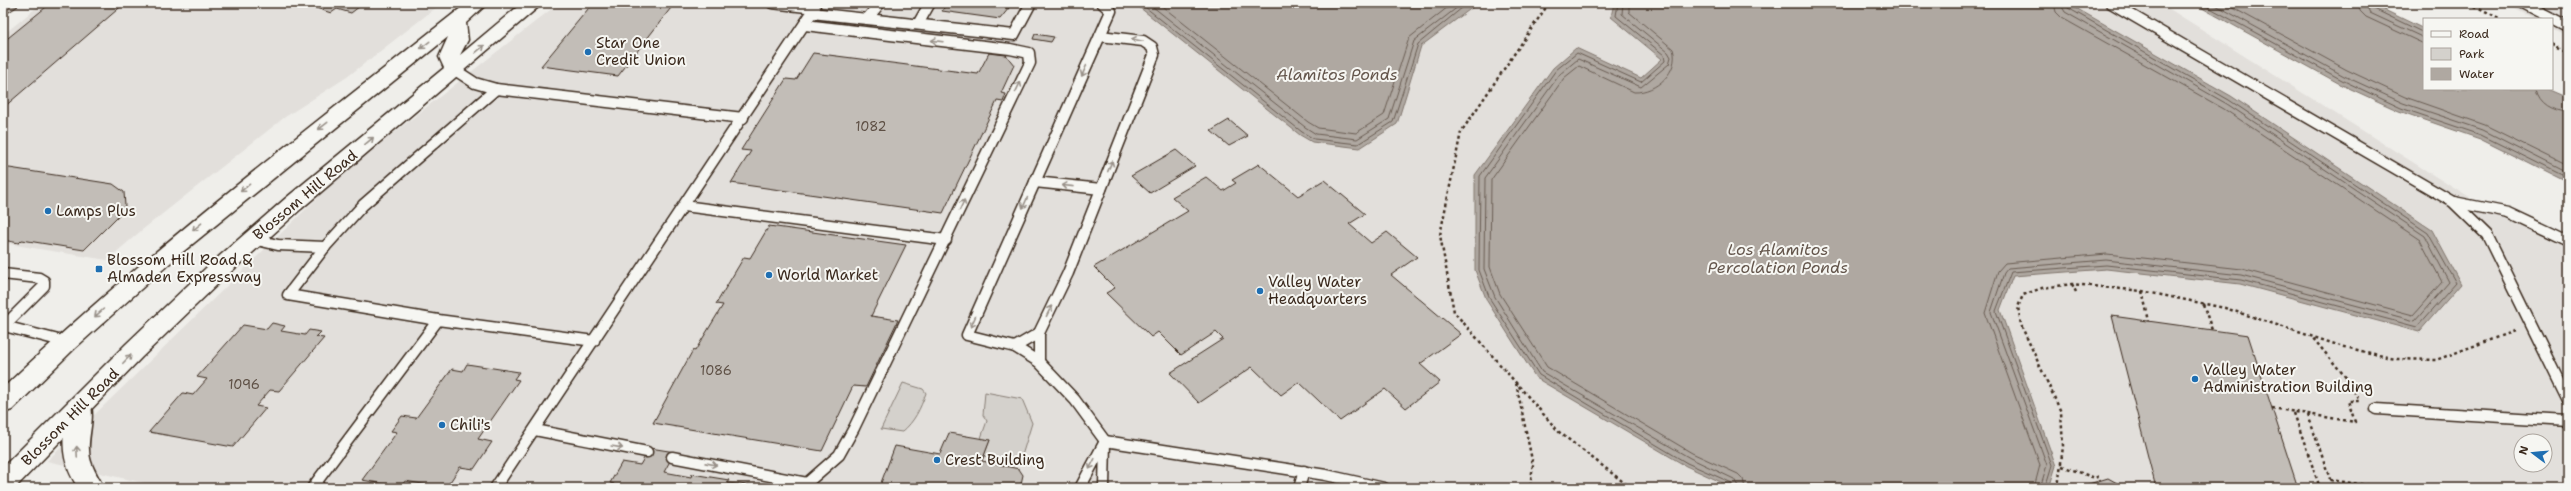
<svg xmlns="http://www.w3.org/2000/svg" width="2571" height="491" viewBox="0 0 2571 491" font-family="'Shantell Sans',sans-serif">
<rect width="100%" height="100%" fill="#efeeea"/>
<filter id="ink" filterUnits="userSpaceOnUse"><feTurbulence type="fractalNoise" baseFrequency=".025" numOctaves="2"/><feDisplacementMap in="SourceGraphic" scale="8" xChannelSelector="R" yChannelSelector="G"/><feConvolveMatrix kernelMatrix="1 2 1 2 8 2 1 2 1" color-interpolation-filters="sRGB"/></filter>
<g filter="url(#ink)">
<g fill="#e2dfdb" fill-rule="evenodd">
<polygon points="42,3 442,3 347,77 285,117 142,230 107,260 3,243 3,35"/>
<path d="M559 3H2160L2495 214 2568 232V488H166L47 461 344 172ZM2521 441H2545V465H2521Z"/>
<polygon points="2503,3 2568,3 2568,36 2552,28 2552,19 2535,19"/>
</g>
<g fill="#d4d1cc" stroke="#887e75">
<path d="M903 383 923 389 926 393C920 409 915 421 902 432L881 429Z"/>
<polygon points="985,392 1022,399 1032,423 1020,462 984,456 990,440 981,438 987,421 983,415"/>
</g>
<g fill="#afa8a1" stroke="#81766d">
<polygon points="1134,3 1471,3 1473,7 1421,46 1397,124 1360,148 1312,142 1300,135"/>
<polygon points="1614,3 2067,3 2231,96 2432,230 2461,284 2419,332 2240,284 2106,269 2013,276 2000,310 2056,466 2049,488 1734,488 1686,466 1536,378 1487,301 1475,270 1475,175 1553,68 1576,48 1641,78 1662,59 1611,17"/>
<polygon points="2193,3 2370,3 2424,29 2424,89 2547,89 2568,98 2568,183 2480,139 2399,111 2340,84"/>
</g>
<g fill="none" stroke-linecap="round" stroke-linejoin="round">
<g stroke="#695c52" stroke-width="1">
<polyline points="1140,3 1302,132 1314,139 1358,144 1393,122 1418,44 1468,3"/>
<polyline points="1148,3 1305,127 1316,134 1357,139 1389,119 1414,41 1463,3"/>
<polyline points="1158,3 1308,122 1318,128 1356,133 1384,115 1409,38 1453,3"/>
<polyline points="1618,3 1616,16 1664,55 1665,61 1641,82 1577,53 1556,70 1480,176 1479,270 1490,299 1539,375 1687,463 1732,483 1734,488"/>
<polyline points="1623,3 1622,14 1668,52 1671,57 1669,64 1641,87 1578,59 1560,74 1485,178 1484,269 1495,297 1542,372 1690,458 1734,479 1739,488"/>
<path d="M1629 3V12L1673 49C1680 71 1656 93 1634 92L1579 66 1564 78 1491 180 1490 267 1500 294 1547 367 1692 453 1738 474 1743 479 1745 488"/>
<polyline points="2201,3 2342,80 2401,108 2481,135 2568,178"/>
<polyline points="2212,3 2344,76 2403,103 2483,130 2568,173"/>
<polyline points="2224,3 2347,70 2405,97 2485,125 2568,166"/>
<polyline points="2359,3 2360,11 2366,17 2424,44"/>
<polyline points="2365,3 2370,13 2424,38"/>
<polyline points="2370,3 2372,8 2424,33"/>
<path d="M2536 89C2539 104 2553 111 2568 112"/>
<polyline points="2034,488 2040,465 1985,313 1998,271 2005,263 2107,254 2242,269 2413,315 2442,282 2420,240 2224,109 2062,18 2056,12 2054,3"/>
<polyline points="2040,488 2047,465 1991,312 2004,273 2008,268 2106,260 2241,275 2415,321 2449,282 2425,236 2227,104 2065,12 2060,3"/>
<polyline points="2045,488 2052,465 1996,311 2011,272 2106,265 2241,280 2417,327 2456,283 2428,233 2229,100 2068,8 2065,3"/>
</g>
</g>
<g fill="#c2bdb7" stroke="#3b2a1e">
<polygon points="3,3 16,3 13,5 18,6 3,16"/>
<polygon points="51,3 125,3 3,108 3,42"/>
<polygon points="301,3 364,3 351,13 337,9 331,13"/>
<polygon points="593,3 669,3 674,4 618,76 541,66"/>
<polygon points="947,3 1009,3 1006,8 1009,8 1000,19 942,11"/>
<polygon points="1035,34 1054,37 1051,42 1033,39"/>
<polygon points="813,53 978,74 989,53 1006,55 1014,65 1001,93 1006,94 1003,102 997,101 943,213 731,183 751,151 741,150 786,79 796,80"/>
<polygon points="1229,120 1248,136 1229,146 1211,131"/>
<polygon points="1176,150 1195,166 1150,193 1131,176"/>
<polygon points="1259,164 1298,196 1324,180 1365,214 1349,224 1371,243 1387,232 1417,257 1391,275 1461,334 1420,364 1440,382 1406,408 1385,389 1340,421 1299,382 1281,395 1252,367 1199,403 1170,373 1223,339 1216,332 1181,355 1158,332 1151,337 1106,293 1115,288 1094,267 1188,211 1172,197 1206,177 1223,191 1236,183 1232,180"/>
<polygon points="3,167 113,184 124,192 125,206 120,214 84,250 22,240 19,243 3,240"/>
<polygon points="769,226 906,245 871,316 898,320 866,387 853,386 822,451 653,423 693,350 695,351 723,305 716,304 744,257 750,258"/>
<polygon points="2112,316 2248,335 2298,488 2156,488"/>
<polygon points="272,323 285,326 281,331 305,335 309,330 321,332 316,337 324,338 279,391 270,390 256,406 266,408 233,447 149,432 183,393 193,395 207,379 197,377 243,325 267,329"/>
<polygon points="467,364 519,372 514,379 519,380 478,439 492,442 474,469 460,467 446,488 405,481 401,487 362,480 397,432 391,431 402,416 416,418 452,369 463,371"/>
<polygon points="949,433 990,440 982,461 1019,469 1023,475 1020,488 879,488 895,446 940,454"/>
<polygon points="650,448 675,452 664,472 691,477 692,474 729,480 727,483 781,488 611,488 614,484 610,483 622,462 640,465"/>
<polygon points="2108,478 2126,488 2076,488"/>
</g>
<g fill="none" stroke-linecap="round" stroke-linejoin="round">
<defs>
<g id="lane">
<polyline points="1102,3 1111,11 967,335 1015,347 1039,362 1075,400 1105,441 1104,488"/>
<polyline points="2111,3 2453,202 2487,235 2568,400"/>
<polyline points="2523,3 2568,26"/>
<polyline points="812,13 1014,35 1031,3"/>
<polyline points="867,19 880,3"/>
<polyline points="918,24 930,3"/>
<polyline points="805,25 1010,49 1029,53 1030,63 854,428 839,455 807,483 805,488"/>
<polyline points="455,70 475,83 496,89 743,118"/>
<polyline points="496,89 363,205 325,247 288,295 438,320 594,341"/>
<polyline points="1035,182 1101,189"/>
<polyline points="2454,202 2509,213 2568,241"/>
<polyline points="684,206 946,240"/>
<polyline points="253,239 278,245 325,247"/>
<polyline points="3,274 39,278 44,281 44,286 3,327"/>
<polyline points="4,326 66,342"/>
<polyline points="1015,347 1039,333"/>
<polyline points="1039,362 1039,333 1068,273 1154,55 1152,47 1143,41 1100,36"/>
<polyline points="2376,409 2568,421"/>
<polyline points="535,430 647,452"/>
<polyline points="1105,441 1326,475 1384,488"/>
<polyline points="672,457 807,483"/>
<polyline points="312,488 438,320"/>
<polyline points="495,488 815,8 772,3"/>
<polyline points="1080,488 1104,443"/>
<polyline points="1299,488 1304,471"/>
</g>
<path id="secondary" d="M467 3H488L466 23 468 40 460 55 522 3H543L301 209 223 279 142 357 15 488H3V467L126 344 207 267 286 198 444 68 439 57 448 37 179 255 74 349 12 410 3 413V388C149 249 309 128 467 3Z"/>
<path id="primary" d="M80 397 89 400C96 415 88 434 89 450 89 464 98 476 104 488H78C74 481 69 473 67 465 61 448 63 416 71 400Z"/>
</defs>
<use href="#lane" stroke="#3b2a1e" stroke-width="13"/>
<use href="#secondary" stroke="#3b2a1e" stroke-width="3"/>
<use href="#primary" stroke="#3b2a1e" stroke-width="3"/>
<g stroke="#3b2a1e" stroke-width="2.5" stroke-dasharray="3 3" stroke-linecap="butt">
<polyline points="1549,3 1461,132 1440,235 1454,312 1559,432 1631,488"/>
<polyline points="2469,3 2501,19"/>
<polyline points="2552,44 2568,52"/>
<polyline points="2072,284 2076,292"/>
<polyline points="2142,291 2149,321"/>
<polyline points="2203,304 2212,330"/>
<polyline points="1516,383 1533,465 1530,488"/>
<polyline points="2272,408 2355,422 2348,401 2359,401 2348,380 2312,337"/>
<polyline points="2294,413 2320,488"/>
<polyline points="2308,415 2333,488"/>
<polyline points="2062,466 2095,478 2101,475"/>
<polyline points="2330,480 2388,488"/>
<polyline points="2058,488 2063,446 2061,412 2021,325 2018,307 2023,295 2042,288 2072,284 2142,291 2225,308 2341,346 2395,359 2436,360 2514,331"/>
</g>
<use href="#lane" stroke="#f6f6f2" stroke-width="10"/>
<use href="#secondary" fill="#f6f6f2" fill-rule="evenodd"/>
<use href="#primary" fill="#f6f6f2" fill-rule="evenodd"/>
</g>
<defs><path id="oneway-shaft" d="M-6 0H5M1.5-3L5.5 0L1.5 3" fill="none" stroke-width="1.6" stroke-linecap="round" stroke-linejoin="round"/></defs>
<g stroke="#989088">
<use href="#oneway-shaft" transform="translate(1137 40) rotate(-168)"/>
<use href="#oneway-shaft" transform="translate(937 41) rotate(-173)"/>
<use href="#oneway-shaft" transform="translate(425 45) rotate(142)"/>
<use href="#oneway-shaft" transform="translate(480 49) rotate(-40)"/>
<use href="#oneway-shaft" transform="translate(1084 71) rotate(114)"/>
<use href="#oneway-shaft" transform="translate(1018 87) rotate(-65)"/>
<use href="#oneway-shaft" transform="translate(323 126) rotate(142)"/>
<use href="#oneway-shaft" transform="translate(369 141) rotate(-40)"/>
<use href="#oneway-shaft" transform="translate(1110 166) rotate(-68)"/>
<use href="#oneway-shaft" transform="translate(1068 186) rotate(-174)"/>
<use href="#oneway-shaft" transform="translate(245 188) rotate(141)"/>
<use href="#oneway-shaft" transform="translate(1025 203) rotate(114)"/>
<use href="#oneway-shaft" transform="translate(962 205) rotate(-65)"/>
<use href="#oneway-shaft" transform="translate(197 227) rotate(140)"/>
<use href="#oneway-shaft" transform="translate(1049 311) rotate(-64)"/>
<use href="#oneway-shaft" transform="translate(99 313) rotate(138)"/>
<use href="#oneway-shaft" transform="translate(973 322) rotate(114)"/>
<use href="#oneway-shaft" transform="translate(127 359) rotate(-46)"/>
<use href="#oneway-shaft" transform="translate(617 447) rotate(10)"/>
<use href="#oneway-shaft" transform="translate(77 452) rotate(-93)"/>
<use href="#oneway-shaft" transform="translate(711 464) rotate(11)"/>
<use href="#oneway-shaft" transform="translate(1092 464) rotate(118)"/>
</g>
</g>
<g fill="#1f6fb2" stroke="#f6f6f2" stroke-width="1.5">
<circle cx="588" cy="52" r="4"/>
<circle cx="48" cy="211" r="4"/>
<rect x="95" y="265" width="8" height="8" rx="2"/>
<circle cx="769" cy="275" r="4"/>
<circle cx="1260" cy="291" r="4"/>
<circle cx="2195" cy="379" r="4"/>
<circle cx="442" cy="425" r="4"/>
<circle cx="937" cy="460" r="4"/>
</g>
<g text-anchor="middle" stroke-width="4" stroke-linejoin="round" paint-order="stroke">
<g font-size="13" fill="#5d4f44">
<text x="871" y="131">1082</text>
<text x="716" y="375">1086</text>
<text x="244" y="389">1096</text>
</g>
<g font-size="15" fill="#3b2a1e" stroke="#f6f6f2" text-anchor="start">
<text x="596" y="48">Star One<tspan x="596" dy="17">Credit Union</tspan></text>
<text x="56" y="216">Lamps Plus</text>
<text x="107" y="265">Blossom Hill Road &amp;<tspan x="107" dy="17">Almaden Expressway</tspan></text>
<text x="777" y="280">World Market</text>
<text x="1268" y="287">Valley Water<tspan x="1268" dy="17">Headquarters</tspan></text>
<text x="2203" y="375">Valley Water<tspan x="2203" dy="17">Administration Building</tspan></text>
<text x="450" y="430">Chili's</text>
<text x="945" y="465">Crest Building</text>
</g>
<g font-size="15" fill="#3b2a1e" stroke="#f6f6f2">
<text transform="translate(305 195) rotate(-40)" y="5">Blossom Hill Road</text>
<text transform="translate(70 417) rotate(-45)" y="5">Blossom Hill Road</text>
</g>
<g font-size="16" font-style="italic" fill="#64564c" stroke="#f6f6f2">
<text x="1337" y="80">Alamitos Ponds</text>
<text x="1778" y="255">Los Alamitos<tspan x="1778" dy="18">Percolation Ponds</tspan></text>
</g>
</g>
<rect width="2571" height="491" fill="none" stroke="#f6f6f2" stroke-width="16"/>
<rect x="8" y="8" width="2555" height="475" fill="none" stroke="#3b2a1e" stroke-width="1.5" filter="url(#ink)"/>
<rect x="2423" y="18" width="130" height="72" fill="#f6f6f2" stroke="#aba49d"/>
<rect x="2431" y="31" width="20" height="6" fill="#f6f6f2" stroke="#aba49d"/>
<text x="2459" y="38" font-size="12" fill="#3b2a1e">Road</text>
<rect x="2431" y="48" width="20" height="12" fill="#d4d1cc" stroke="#aba49d"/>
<text x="2459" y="58" font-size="12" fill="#3b2a1e">Park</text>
<rect x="2431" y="68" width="20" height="12" fill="#afa8a1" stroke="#aba49d"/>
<text x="2459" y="78" font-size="12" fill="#3b2a1e">Water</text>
<g transform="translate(2533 453) rotate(286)"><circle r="19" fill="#f6f6f2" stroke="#aba49d"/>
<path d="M0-3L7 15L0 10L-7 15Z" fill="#1f6fb2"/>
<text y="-6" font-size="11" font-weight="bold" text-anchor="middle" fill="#3b2a1e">N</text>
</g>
</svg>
